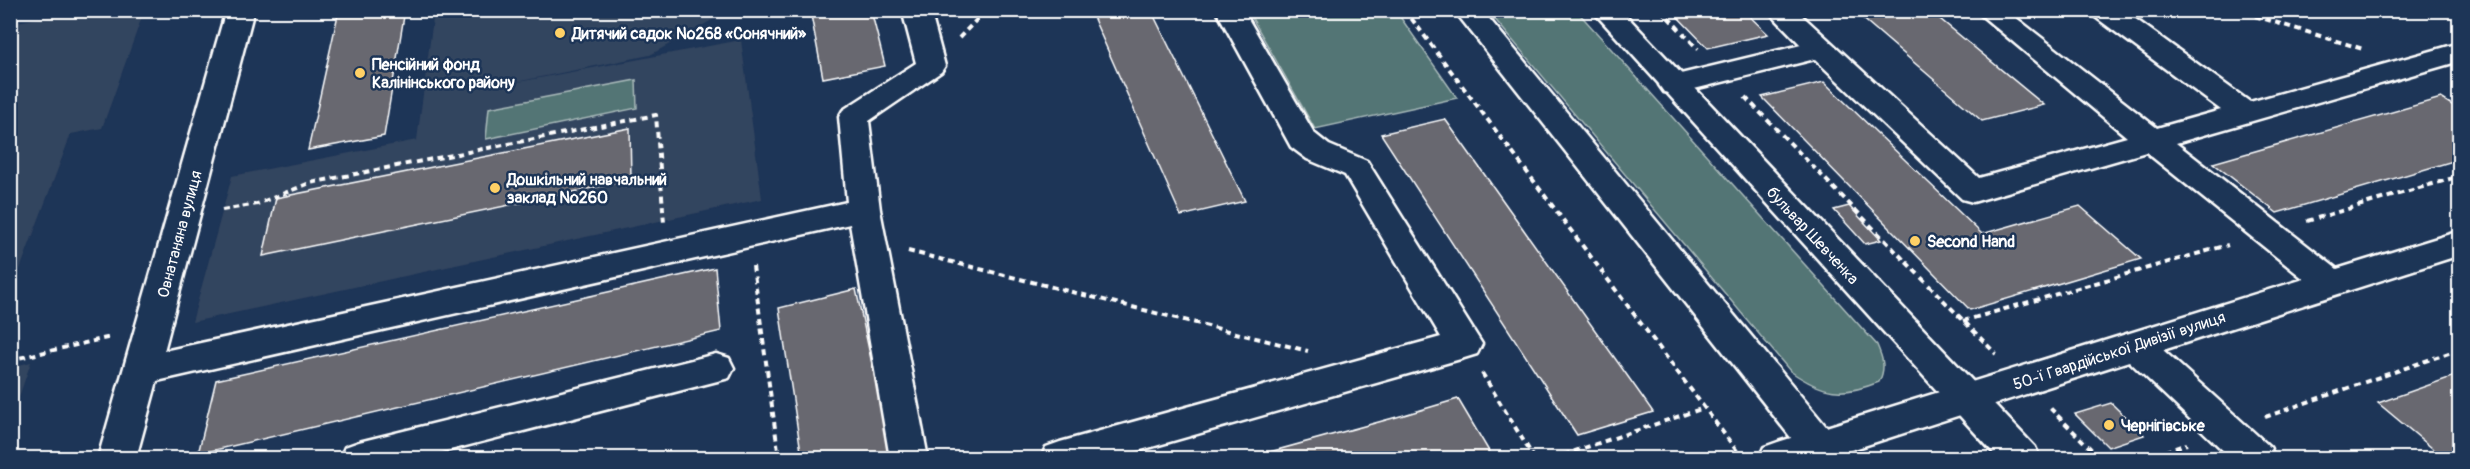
<svg xmlns="http://www.w3.org/2000/svg" width="2470" height="469" viewBox="0 0 2470 469" font-family="Pangolin,sans-serif">
<rect width="100%" height="100%" fill="#1d3557"/>
<filter id="ink" filterUnits="userSpaceOnUse"><feTurbulence type="fractalNoise" baseFrequency=".0167" numOctaves="2"/><feDisplacementMap in="SourceGraphic" scale="12" xChannelSelector="R" yChannelSelector="G"/><feConvolveMatrix kernelMatrix="1 2 1 2 8 2 1 2 1" color-interpolation-filters="sRGB"/></filter>
<g filter="url(#ink)">
<g fill="#33445e">
<polygon points="80,11 144,11 102,128 71,134 11,293 11,23"/>
<polygon points="434,11 728,11 650,55 486,88 741,40 762,199 192,322 232,176 417,140"/>
<polygon points="31,362 11,420 11,367"/>
</g>
<g fill="#537575" stroke="#a9baba" stroke-width="1.5">
<polygon points="1248,11 1396,11 1457,98 1315,129"/>
<path d="M1488 11H1577L1877 345C1883 359 1886 368 1879 382 1842 397 1823 394 1790 371Z"/>
<polygon points="636,80 637,108 486,139 489,108"/>
</g>
<g fill="#676770" stroke="#fff" stroke-width="1.5">
<polygon points="339,10 405,10 384,136 308,150"/>
<polygon points="810,10 871,10 885,66 823,78"/>
<polygon points="1090,10 1151,10 1245,201 1181,216"/>
<polygon points="1671,10 1743,10 1768,34 1708,48"/>
<polygon points="1853,10 1929,10 2044,105 1982,121"/>
<polygon points="1824,82 1982,234 2080,206 2141,259 1970,310 1762,97"/>
<polygon points="2441,98 2460,110 2460,159 2277,213 2213,163"/>
<polygon points="1445,119 1641,395 1653,412 1577,435 1381,134"/>
<polygon points="630,128 631,180 263,256 276,198"/>
<polygon points="1849,206 1881,240 1865,244 1834,210"/>
<polygon points="715,268 721,331 198,454 216,380"/>
<polygon points="856,289 892,458 802,458 779,308"/>
<polygon points="2460,374 2460,458 2444,458 2378,403"/>
<polygon points="1458,399 1493,458 1248,458 1404,415"/>
<polygon points="2111,403 2144,435 2108,447 2075,414"/>
</g>
<g fill="none" stroke-linecap="round" stroke-linejoin="round">
<defs>
<g id="minor">
<polygon points="226,10 254,10 164,351 847,202 839,117 843,110 916,63 902,10 930,10 945,66 941,72 869,121 880,210 928,458 890,458 850,224 157,381 136,458 98,458"/>
<polygon points="1216,10 1243,10 1314,133 1329,145 1367,161 1482,344 1477,354 1464,358 1113,458 1041,458 1046,447 1060,442 1441,337 1345,175 1307,159 1291,147"/>
<polygon points="1767,10 1796,10 1979,178 2127,137 1975,10 2006,10 2157,128 2221,110 2094,16 2091,10 2123,10 2250,102 2460,43 2460,61 2176,143 2337,269 2460,231 2460,255 2163,350 2270,447 2275,458 2231,458 2129,361 1826,458 1759,458 1764,447 1778,442 2304,279 2146,152 1973,202 1962,199 1815,59 1674,94 1664,92 1659,85 1664,78 1801,45"/>
<polygon points="716,354 729,358 734,368 729,378 419,458 340,458 345,447 359,442"/>
</g>
<g id="major">
<polygon points="1454,10 1482,10 1843,447 1848,458 1807,458"/>
<polygon points="1592,10 1621,10 2035,447 2040,458 1998,458"/>
</g>
</defs>
<use href="#minor" stroke="#fff" stroke-width="5"/>
<use href="#major" stroke="#fff" stroke-width="5"/>
<g stroke="#fff" stroke-width="4" stroke-dasharray="6 4.5" stroke-linecap="butt">
<polyline points="1405,10 1740,455"/>
<polyline points="1661,10 1698,49"/>
<polyline points="2235,10 2363,49"/>
<polyline points="2165,15 2185,10"/>
<polyline points="959,38 986,10"/>
<polyline points="1745,97 1996,354"/>
<polyline points="222,210 257,204 310,183 656,115 664,223"/>
<polyline points="2307,221 2460,176"/>
<polyline points="908,251 1308,351"/>
<polyline points="753,266 779,458"/>
<polyline points="1963,321 2228,245"/>
<polyline points="10,360 111,337"/>
<polyline points="1482,373 1534,458"/>
<polyline points="2050,408 2100,458"/>
<polyline points="2265,417 2460,349"/>
<polyline points="1554,458 1704,408"/>
<polyline points="2145,458 2187,444"/>
</g>
<use href="#minor" fill="#1d3557" fill-rule="evenodd"/>
<use href="#major" fill="#1d3557" fill-rule="evenodd"/>
</g>
</g>
<g fill="#ffd166" stroke="#1d3557" stroke-width="2">
<circle cx="560" cy="33" r="6"/>
<circle cx="360" cy="73" r="6"/>
<circle cx="495" cy="188" r="6"/>
<circle cx="1915" cy="241" r="6"/>
<circle cx="2109" cy="425" r="6"/>
</g>
<g text-anchor="middle" stroke-width="5" stroke-linejoin="round" paint-order="stroke">
<g font-size="16" font-weight="bold" fill="#fff" stroke="#1d3557" text-anchor="start">
<text x="572" y="39">Дитячий садок №268 «Сонячний»</text>
<text x="372" y="70">Пенсійний фонд<tspan x="372" dy="18">Калінінського району</tspan></text>
<text x="507" y="185">Дошкільний навчальний<tspan x="507" dy="18">заклад №260</tspan></text>
<text x="1927" y="247">Second Hand</text>
<text x="2121" y="431">Чернігівське</text>
</g>
<g font-size="16" fill="#fff" stroke="#1d3557">
<text transform="translate(179 234) rotate(-75)" y="6">Овнатаняна вулиця</text>
<text transform="translate(1813 235) rotate(47)" y="6">бульвар Шевченка</text>
<text transform="translate(2119 350) rotate(-18)" y="6">50-ї Гвардійської Дивізії вулиця</text>
</g>
</g>
<rect width="2470" height="469" fill="none" stroke="#1d3557" stroke-width="36"/>
<rect x="18" y="18" width="2434" height="433" fill="none" stroke="#fff" stroke-width="2" filter="url(#ink)"/>
</svg>
